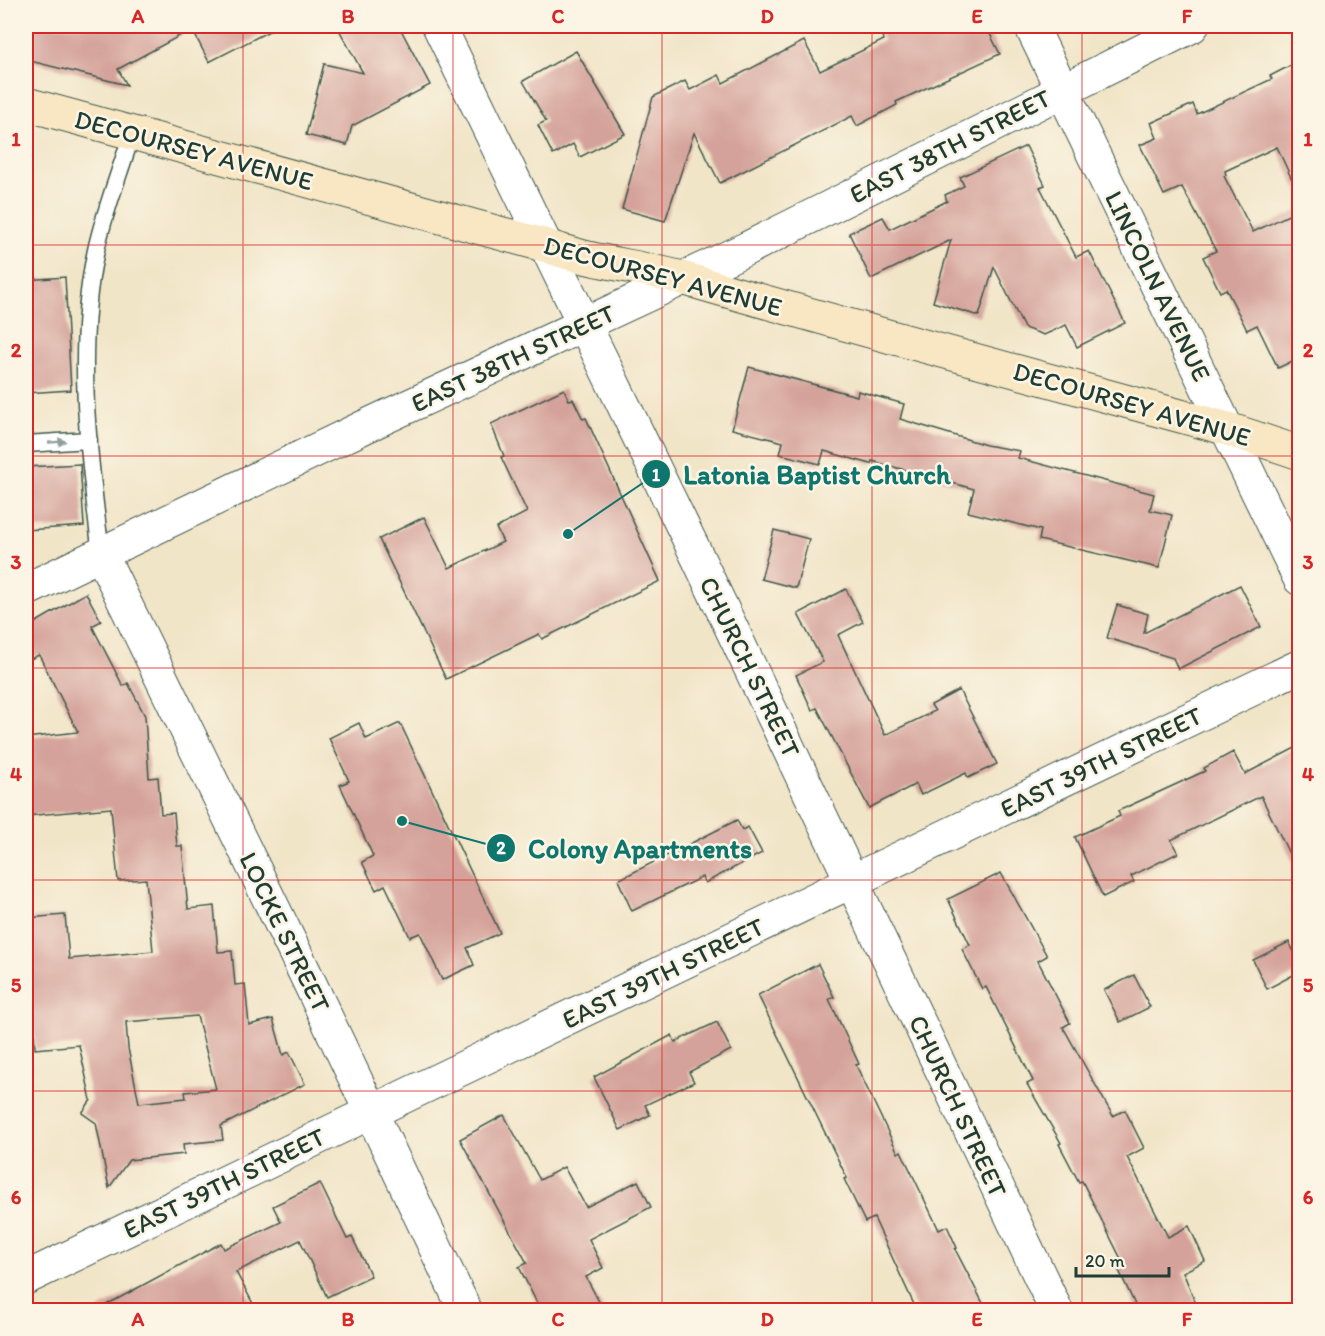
<svg xmlns="http://www.w3.org/2000/svg" width="1325" height="1336" viewBox="0 0 1325 1336" font-family="Itim,sans-serif">
<rect width="100%" height="100%" fill="#fcf5e5"/>
<filter id="ink" filterUnits="userSpaceOnUse"><feTurbulence type="fractalNoise" baseFrequency=".0167" numOctaves="2"/><feDisplacementMap in="SourceGraphic" scale="12" xChannelSelector="R" yChannelSelector="G"/><feConvolveMatrix kernelMatrix="1 2 1 2 8 2 1 2 1" color-interpolation-filters="sRGB"/></filter>
<filter id="wash" filterUnits="userSpaceOnUse"><feTurbulence type="fractalNoise" baseFrequency=".008" numOctaves="4" result="noise"/><feDisplacementMap in="SourceGraphic" scale="24" xChannelSelector="R" yChannelSelector="G"/><feGaussianBlur stdDeviation="1.35" result="paint"/><feColorMatrix in="noise" values="0 0 0 0 0 0 0 0 0 0 0 0 0 0 0 0 0 1.4 0 .05"/><feComposite in="paint" operator="in"/></filter>
<g filter="url(#wash)">
<rect width="100%" height="100%" fill="#f1e5c8"/>
<g id="blocks">
<g fill="#d4a29a" fill-rule="evenodd">
<polygon points="26,26 279,26 209,62 192,29 118,69 127,85 26,60"/>
<polygon points="337,26 399,26 430,85 352,126 347,145 306,135 324,64 363,73"/>
<polygon points="876,26 986,26 1000,54 896,102 897,105 857,126 852,116 720,183 694,133 665,221 622,209 653,97 685,81 690,90 719,75 723,83 804,41 820,71 884,40"/>
<polygon points="576,51 625,134 580,157 573,144 553,155 538,125 546,121 523,81"/>
<polygon points="1299,61 1299,195 1277,147 1225,171 1226,175 1224,176 1253,232 1299,210 1299,358 1278,368 1257,325 1247,330 1226,289 1220,292 1203,257 1216,251 1182,187 1164,195 1140,145 1157,138 1151,123 1193,104 1197,114 1272,79 1270,76"/>
<polygon points="1026,146 1045,185 1040,187 1076,257 1089,251 1125,323 1077,347 1066,325 1044,335 1024,328 994,267 979,316 933,302 951,240 871,279 849,233 883,217 890,229 947,201 945,195 964,186 960,177"/>
<polygon points="65,277 71,390 26,393 26,280"/>
<polygon points="749,367 857,396 858,391 904,404 900,419 986,445 1020,451 1018,458 1154,494 1150,510 1172,515 1159,568 1039,540 1041,530 968,512 974,489 872,461 871,464 824,451 820,464 780,454 783,442 732,429"/>
<polygon points="564,389 569,400 573,399 583,419 586,418 660,581 542,639 539,634 446,679 379,539 424,517 449,568 503,542 496,528 527,512 501,457 504,456 491,424"/>
<polygon points="80,464 84,526 26,530 26,467"/>
<polygon points="774,530 809,539 796,588 761,579"/>
<polygon points="1240,585 1261,627 1178,669 1173,658 1107,638 1117,605 1148,614 1144,633"/>
<polygon points="846,589 863,622 838,635 885,735 935,711 931,705 959,690 997,764 968,778 966,773 921,795 916,784 869,808 817,708 812,710 796,675 823,662 798,614"/>
<path d="M86 593 101 621 92 626 123 686 128 683 145 716 149 778 158 777 161 814 174 813 177 846H182L188 909 214 906 218 952 232 951 235 985 245 984 249 1025 273 1019 283 1055 289 1052 305 1084 221 1126 223 1140 183 1144 184 1154 129 1160 109 1188 96 1123 82 1113 91 1100 79 1045 35 1049 34 1031H26V918L65 915 69 959 153 951 146 879 118 881 111 808 26 816V738L78 732 39 655 26 661V628ZM197 1016 216 1089 185 1092 186 1098 139 1103 128 1048 126 1022Z"/>
<polygon points="359,723 366,739 400,723 500,933 467,948 474,965 442,980 420,933 410,937 385,885 376,890 362,862 373,856 340,785 349,781 329,738"/>
<polygon points="1299,746 1299,874 1261,796 1171,840 1178,853 1131,876 1134,882 1103,897 1075,837 1120,816 1118,811 1205,771 1204,768 1233,752 1245,774"/>
<polygon points="737,820 742,830 748,827 762,853 705,883 702,877 632,911 618,880"/>
<polygon points="1001,873 1047,956 1038,961 1070,1023 1063,1027 1113,1116 1125,1110 1144,1148 1127,1157 1168,1237 1189,1226 1205,1261 1183,1272 1199,1311 1138,1311 1115,1262 1121,1259 1082,1181 1079,1182 1059,1144 1061,1143 1027,1084 1033,1081 986,987 982,989 962,949 970,945 948,899"/>
<polygon points="1289,942 1299,962 1299,972 1267,989 1253,960"/>
<polygon points="818,964 834,997 829,999 859,1064 856,1065 898,1153 901,1151 939,1230 947,1226 957,1248 955,1249 987,1311 917,1311 874,1218 865,1222 844,1179 847,1178 758,995"/>
<polygon points="1134,975 1150,1007 1120,1022 1104,990"/>
<polygon points="717,1022 731,1050 689,1072 694,1082 645,1105 650,1115 620,1130 594,1077 672,1035 675,1042"/>
<polygon points="504,1115 540,1180 564,1167 586,1207 638,1181 651,1207 589,1239 603,1268 586,1277 604,1311 541,1311 519,1267 527,1263 460,1139"/>
<polygon points="320,1183 347,1239 352,1237 371,1276 327,1297 300,1240 236,1272 257,1311 95,1311 221,1243 224,1249 281,1222 273,1206"/>
</g>
</g>
</g>
<g filter="url(#ink)">
<use href="#blocks" fill-opacity="0" stroke="#3e564a" stroke-width="1.5"/>
<g fill="none" stroke-linecap="round" stroke-linejoin="round">
<defs>
<g id="service">
<polyline points="26,444 89,440"/>
<path d="M101 554C89 457 75 352 95 255 103 214 120 173 132 133"/>
</g>
<g id="minor">
<polyline points="439,26 698,558 1056,1310"/>
<polyline points="1031,26 1300,579"/>
<polyline points="101,554 304,971 465,1310"/>
<polyline points="26,590 364,427 748,248 1192,26"/>
<polyline points="26,1278 1300,666"/>
</g>
<path id="secondary" d="M26 104 547 246C593 263 642 266 689 280 868 332 1048 380 1228 429L1300 453"/>
</defs>
<use href="#service" stroke="#3e564a" stroke-width="19"/>
<use href="#minor" stroke="#3e564a" stroke-width="35"/>
<use href="#secondary" stroke="#3e564a" stroke-width="35"/>
<use href="#service" stroke="#fff" stroke-width="16"/>
<use href="#minor" stroke="#fff" stroke-width="33"/>
<use href="#secondary" stroke="#f9e7c3" stroke-width="33"/>
</g>
<defs><path id="oneway-solid" d="M-6-.8H1V-3.2L6.5 0L1 3.2V.8H-6Z" transform="scale(1.5)"/></defs>
<use fill="#8f9e9a" href="#oneway-solid" transform="translate(57 442) rotate(-4)"/>
</g>
<path fill="none" stroke="#d62828" stroke-width="1.5" stroke-opacity="0.55" d="M243 26V1310M453 26V1310M662 26V1310M872 26V1310M1082 26V1310M26 245H1300M26 456H1300M26 668H1300M26 880H1300M26 1091H1300"/>
<g text-anchor="middle" stroke-width="5" stroke-linejoin="round" paint-order="stroke">
<g font-size="26" fill="#1f3d34" stroke="#fcf5e5">
<text transform="translate(950 146) rotate(-27)" y="9">EAST 38TH STREET</text>
<text transform="translate(194 150) rotate(15)" y="9">DECOURSEY AVENUE</text>
<text transform="translate(663 276) rotate(15)" y="9">DECOURSEY AVENUE</text>
<text transform="translate(1158 286) rotate(64)" y="9">LINCOLN AVENUE</text>
<text transform="translate(513 358) rotate(-25)" y="9">EAST 38TH STREET</text>
<text transform="translate(1132 404) rotate(16)" y="9">DECOURSEY AVENUE</text>
<text transform="translate(750 667) rotate(64)" y="9">CHURCH STREET</text>
<text transform="translate(1101 762) rotate(-26)" y="9">EAST 39TH STREET</text>
<text transform="translate(285 932) rotate(64)" y="9">LOCKE STREET</text>
<text transform="translate(663 973) rotate(-26)" y="9">EAST 39TH STREET</text>
<text transform="translate(958 1106) rotate(65)" y="9">CHURCH STREET</text>
<text transform="translate(224 1183) rotate(-26)" y="9">EAST 39TH STREET</text>
</g>
</g>
<path fill="none" stroke="#0f766e" stroke-width="2" d="M568 534L656 474M402 821L501 848"/>
<g fill="#0f766e" stroke="#fcf5e5" stroke-width="2">
<circle cx="568" cy="534" r="6"/>
<circle cx="402" cy="821" r="6"/>
<circle cx="656" cy="474" r="15"/>
<circle cx="501" cy="848" r="15"/>
</g>
<g font-size="18" text-anchor="middle" font-weight="bold" fill="#fff">
<text x="656" y="481">1</text>
<text x="501" y="854">2</text>
</g>
<g font-size="27" text-anchor="middle" font-weight="bold" fill="#0f766e" stroke="#fcf5e5" stroke-width="5" stroke-linejoin="round" paint-order="stroke">
<text x="817" y="484">Latonia Baptist Church</text>
<text x="640" y="858">Colony Apartments</text>
</g>
<rect width="1325" height="1336" fill="none" stroke="#fcf5e5" stroke-width="66"/>
<path d="M1076 1267v9h93v-9" fill="none" stroke="#1f3d34" stroke-width="3"/>
<text x="1085" y="1267" font-size="18" fill="#1f3d34" stroke="#fcf5e5" stroke-width="4.5" paint-order="stroke">20 m</text>
<rect x="33" y="33" width="1259" height="1270" fill="none" stroke="#d62828" stroke-width="2"/>
<g font-size="20" text-anchor="middle" font-weight="bold" fill="#d62828">
<text x="138" y="23">A</text>
<text x="348" y="23">B</text>
<text x="558" y="23">C</text>
<text x="767" y="23">D</text>
<text x="977" y="23">E</text>
<text x="1187" y="23">F</text>
<text x="16" y="146">1</text>
<text x="1308" y="146">1</text>
<text x="16" y="357">2</text>
<text x="1308" y="357">2</text>
<text x="16" y="569">3</text>
<text x="1308" y="569">3</text>
<text x="16" y="781">4</text>
<text x="1308" y="781">4</text>
<text x="16" y="992">5</text>
<text x="1308" y="992">5</text>
<text x="16" y="1204">6</text>
<text x="1308" y="1204">6</text>
<text x="138" y="1326">A</text>
<text x="348" y="1326">B</text>
<text x="558" y="1326">C</text>
<text x="767" y="1326">D</text>
<text x="977" y="1326">E</text>
<text x="1187" y="1326">F</text>
</g>
</svg>
